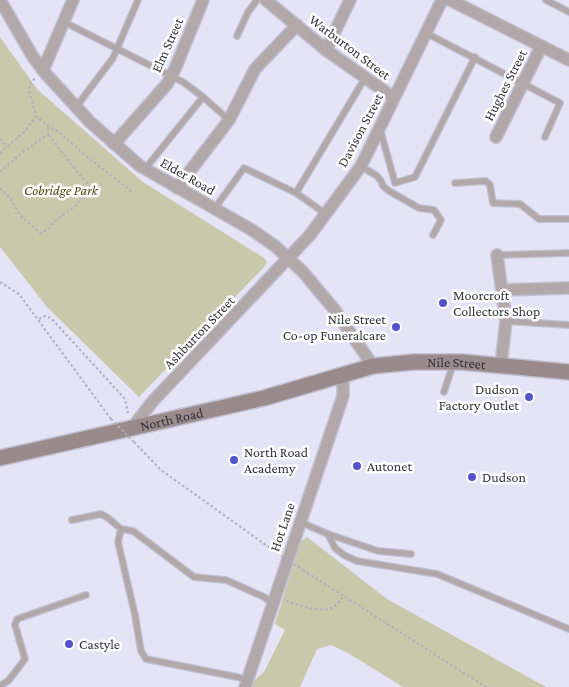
<svg xmlns="http://www.w3.org/2000/svg" width="569" height="687" viewBox="0 0 569 687" font-family="'Crimson Pro',serif">
<rect width="100%" height="100%" fill="#e5e4f7"/>
<g fill="#c7c9aa">
<polygon points="0,37 37,89 143,182 264,258 267,262 264,267 139,397 47,307 0,247"/>
<polygon points="307,537 387,599 546,687 403,687 348,653 331,645 317,649 300,687 250,687 251,683 264,672 285,630 275,624 300,542"/>
</g>
<g fill="none" stroke-linecap="round" stroke-linejoin="round">
<defs>
<g id="lane">
<polyline points="546,0 569,12"/>
<polyline points="64,22 183,82 203,97 229,120"/>
<polyline points="426,33 560,103 545,137"/>
<polyline points="237,36 248,12 257,0"/>
<polyline points="76,107 113,58 138,0"/>
<polyline points="380,129 395,183 415,177 475,57"/>
<polyline points="361,166 377,176 381,181 383,186 389,191 419,208 434,210 441,220 433,235"/>
<polyline points="145,169 203,97"/>
<polyline points="455,183 486,181 490,185 493,203 520,204 539,219 569,219"/>
<polyline points="296,193 365,78"/>
<polyline points="215,208 244,168 296,193 326,214"/>
<polyline points="497,255 569,253"/>
<polyline points="506,321 569,325"/>
<polyline points="444,392 453,364"/>
<polyline points="72,520 101,514 108,518 121,529 133,531 194,577 226,580 264,597 272,603"/>
<polyline points="300,522 328,534 378,551 411,554"/>
<polyline points="121,529 118,542 135,615 141,651 146,659 237,677 247,680"/>
<polyline points="328,534 335,548 344,555 357,561 437,574 569,629"/>
<polyline points="0,686 9,680 25,659 15,625 17,619 86,595"/>
</g>
<g id="street">
<polyline points="0,0 33,57 46,74 90,122 140,166 252,230 275,246 303,272 334,309 373,366"/>
<polyline points="266,0 326,50 394,98"/>
<polyline points="450,0 569,60"/>
<polyline points="326,50 350,0"/>
<polyline points="43,70 73,0"/>
<polyline points="496,137 541,47"/>
<polyline points="114,144 167,84 175,69 203,0"/>
<polyline points="177,188 229,120 255,69 297,25"/>
<polyline points="497,255 506,321 501,365"/>
<polyline points="502,290 569,288"/>
<polyline points="132,428 153,401 310,235 361,166 442,0"/>
<polyline points="245,687 343,396 343,376"/>
</g>
<g id="secondary">
<path id="s1" d="M0 458 264 398 373 366 414 362H462L569 372"/>
</g>
</defs>
<use href="#lane" stroke="#c2c1d1" stroke-width="8"/>
<use href="#street" stroke="#c2c1d1" stroke-width="14"/>
<use href="#secondary" stroke="#c2c1d1" stroke-width="18"/>
<g stroke="#b0afbe" stroke-width="2" stroke-dasharray="2.5 2.5" stroke-linecap="butt">
<polyline points="35,79 31,81 29,90 36,116 48,126 59,132 87,157 131,191"/>
<polyline points="0,139 7,147"/>
<polyline points="0,153 25,131 36,116"/>
<polyline points="0,172 23,152 48,134 48,126"/>
<polyline points="0,188 11,199 19,214 40,233 47,230 55,221 74,207 91,187 77,172 48,134"/>
<polyline points="0,282 19,294 111,419"/>
<polyline points="39,319 45,316 51,318 125,399 128,413"/>
<polyline points="134,442 161,470 277,553"/>
<polyline points="303,570 486,687"/>
<path d="M286 601C296 604 318 612 329 609 336 607 340 601 344 595"/>
</g>
<use href="#lane" stroke="#b2a8a9" stroke-width="5.5"/>
<use href="#street" stroke="#b2a8a9" stroke-width="11"/>
<use href="#secondary" stroke="#998a8c" stroke-width="15"/>
<g stroke="#b0afbe" stroke-width="2" stroke-dasharray="2.5 2.5" stroke-linecap="butt">
<polyline points="111,419 134,442"/>
<polyline points="277,553 303,570"/>
</g>
</g>
<g fill="#5354cb" stroke="#fff" stroke-width="2">
<circle cx="443" cy="303" r="5"/>
<circle cx="396" cy="327" r="5"/>
<circle cx="529" cy="397" r="5"/>
<circle cx="234" cy="460" r="5"/>
<circle cx="357" cy="466" r="5"/>
<circle cx="472" cy="477" r="5"/>
<circle cx="69" cy="644" r="5"/>
</g>
<g text-anchor="middle" stroke-width="5" stroke-linejoin="round" paint-order="stroke">
<g font-size="14" fill="#34333b" stroke="#fff">
<text transform="translate(167 45) rotate(-66)" y="5">Elm Street</text>
<text transform="translate(350 47) rotate(37)" y="5">Warburton Street</text>
<text transform="translate(505 85) rotate(-63)" y="5">Hughes Street</text>
<text transform="translate(360 130) rotate(-62)" y="5">Davison Street</text>
<text transform="translate(188 176) rotate(30)" y="5">Elder Road</text>
<text transform="translate(199 332) rotate(-46)" y="5">Ashburton Street</text>
<text dy="5" stroke="none"><textPath href="#s1" startOffset="468">Nile Street</textPath></text>
<text dy="5" stroke="none"><textPath href="#s1" startOffset="176">North Road</textPath></text>
<text transform="translate(282 527) rotate(-71)" y="5">Hot Lane</text>
</g>
<g font-size="14" font-style="italic" fill="#4c4c16" stroke="#fff">
<text x="61" y="195">Cobridge Park</text>
</g>
<g font-size="14" fill="#34333b" stroke="#fff" text-anchor="start">
<text x="453" y="300">Moorcroft<tspan x="453" dy="16">Collectors Shop</tspan></text>
<text x="386" y="324" text-anchor="end">Nile Street<tspan x="386" dy="16">Co-op Funeralcare</tspan></text>
<text x="519" y="394" text-anchor="end">Dudson<tspan x="519" dy="16">Factory Outlet</tspan></text>
<text x="244" y="457">North Road<tspan x="244" dy="16">Academy</tspan></text>
<text x="367" y="471">Autonet</text>
<text x="482" y="482">Dudson</text>
<text x="79" y="649">Castyle</text>
</g>
</g>
</svg>
